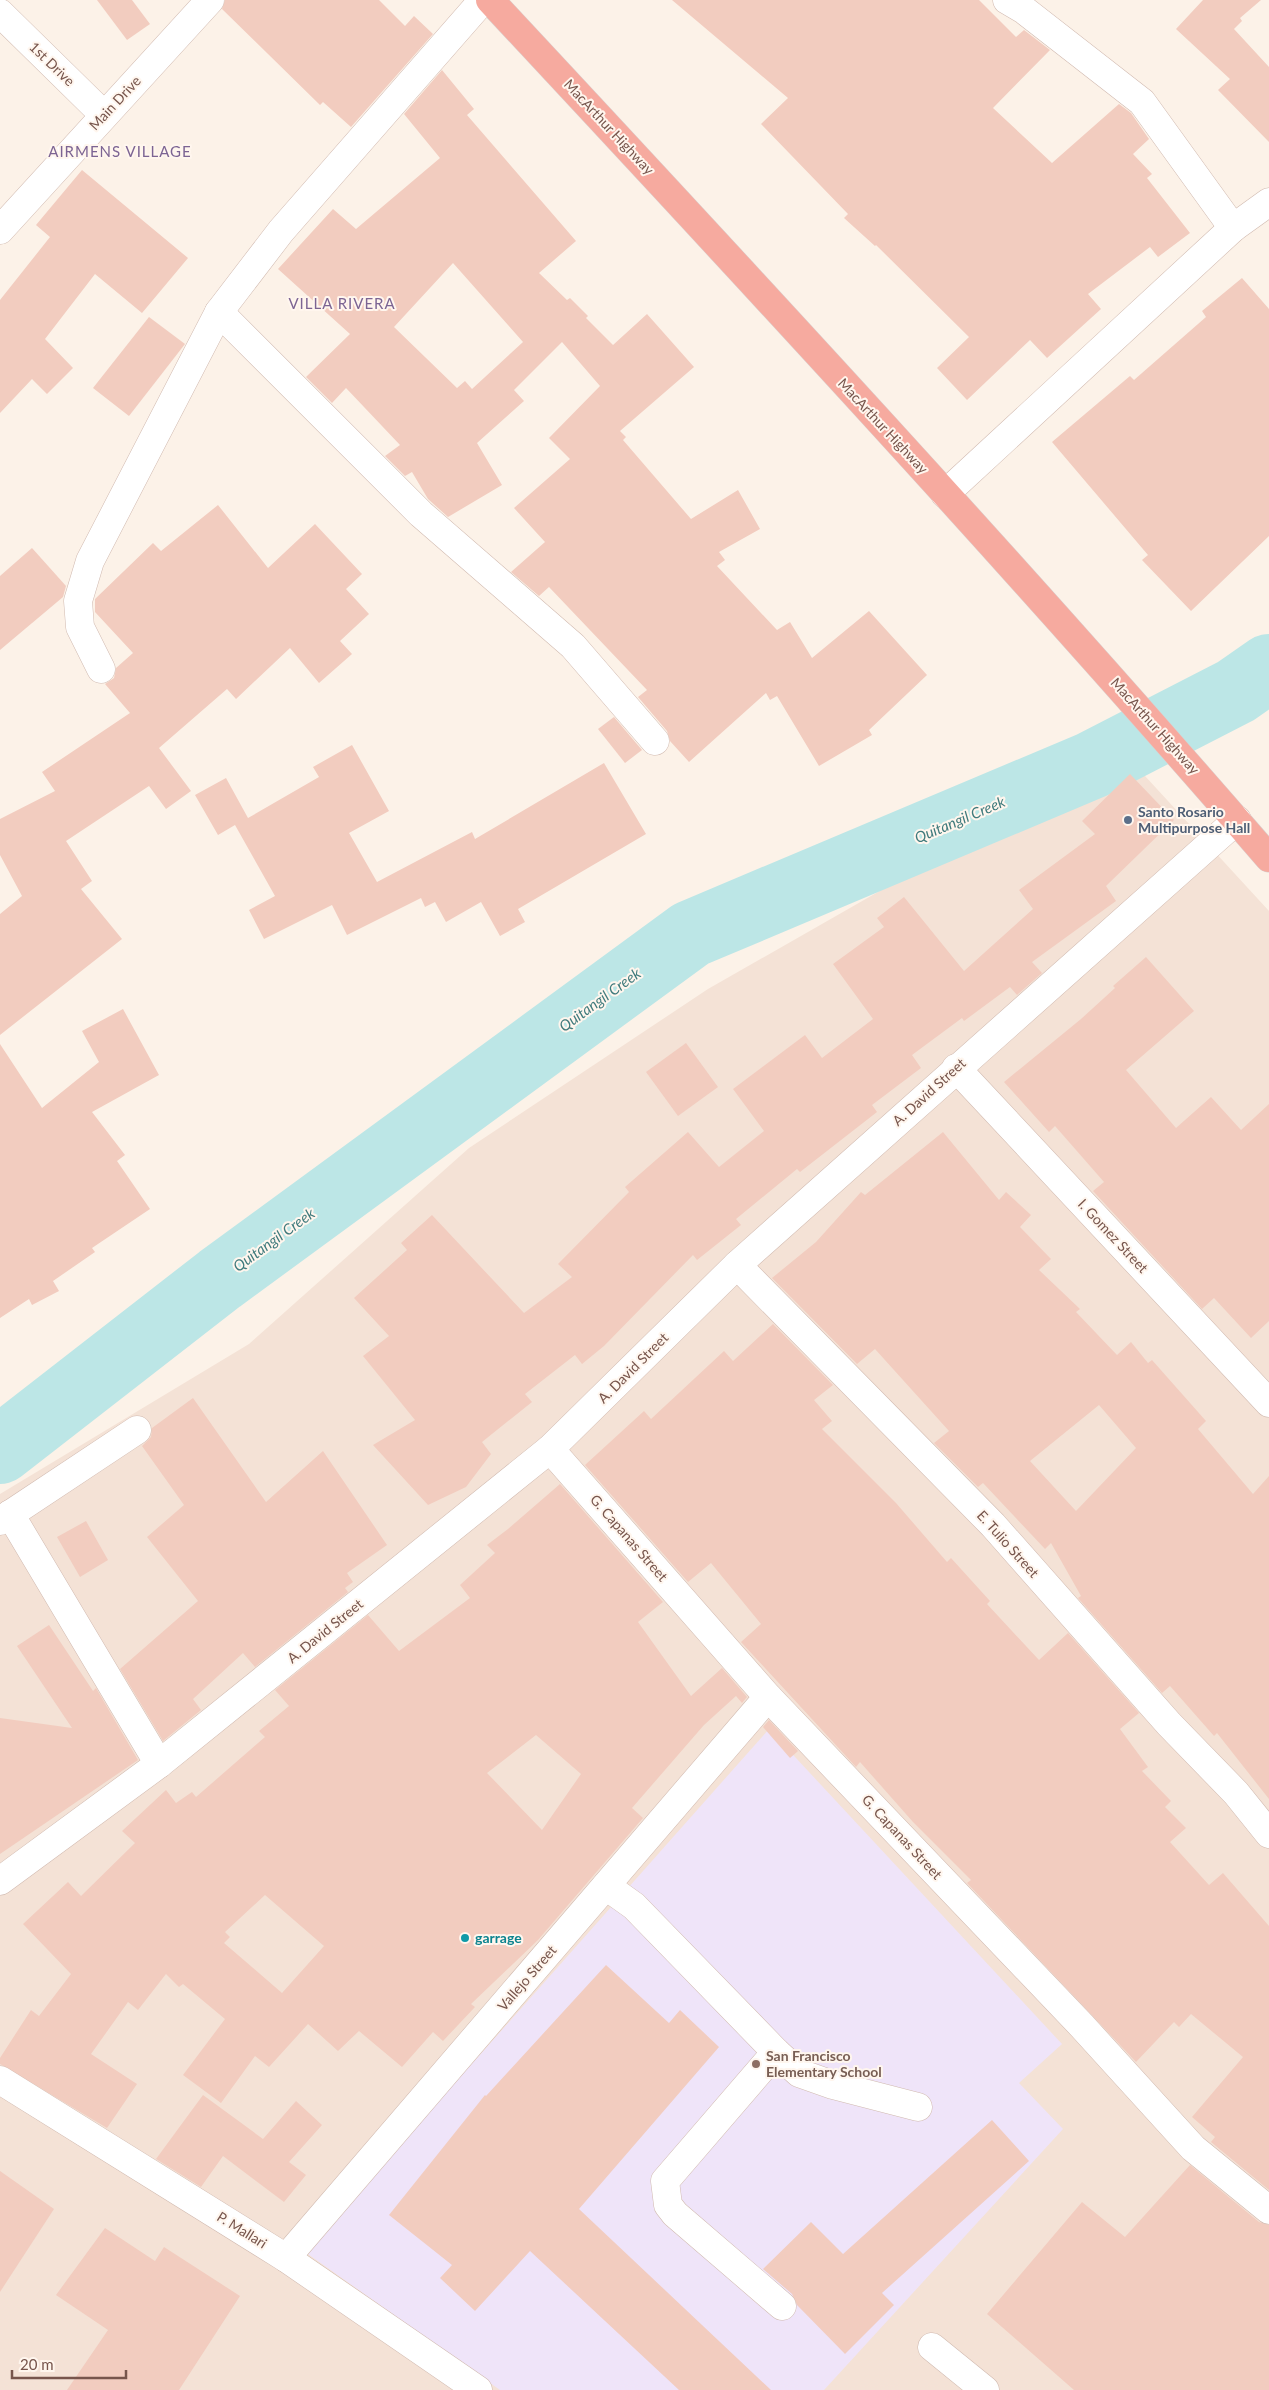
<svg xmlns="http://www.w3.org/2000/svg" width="1269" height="2390" viewBox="0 0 1269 2390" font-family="Lato,sans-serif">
<rect width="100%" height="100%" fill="#fcf2e8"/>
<polygon fill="#f4e2d6" points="1123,752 1269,911 1269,2390 0,2390 0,1494 249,1344 469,1148 708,989"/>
<polygon fill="#efe4f9" points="769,1729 1062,2044 1019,2083 1063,2129 824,2390 500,2390 305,2252"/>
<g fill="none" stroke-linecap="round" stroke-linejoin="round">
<polyline stroke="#bce6e6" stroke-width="68" points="0,1450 220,1279 691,934 1092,765 1236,691 1269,668"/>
</g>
<g fill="#f2ccbf" fill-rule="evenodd">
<polygon points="97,0 132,0 150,24 127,40"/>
<polygon points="225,0 379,0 405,26 414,16 433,34 351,127 323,102 320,105 222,9"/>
<polygon points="672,0 979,0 1016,37 1024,30 1050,50 993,108 1052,163 1119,104 1131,113 1149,139 1133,154 1152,174 1147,178 1190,233 1158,257 1150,247 1088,294 1101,309 1047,358 1030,340 967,400 937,368 969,337 876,245 875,246 844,218 848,214 761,124 788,98"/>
<polygon points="1203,0 1261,0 1240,18 1242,21 1234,29 1269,67 1269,142 1218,90 1230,79 1176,29"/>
<path d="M442 70 474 109 467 115 576 241 539 273 567 300 570 298 588 316 586 318 613 345 647 314 694 367 620 431 626 437 623 440 691 519 738 490 760 529 719 552 725 560 717 566 777 630 790 622 812 658 869 611 927 675 869 730 872 735 819 766 777 696 770 700 766 693 689 762 670 741 667 731 638 697 647 690 549 587 539 596 511 572 545 542 514 508 570 459 549 438 600 386 562 342 514 390 524 401 477 443 502 485 448 517 428 499 412 472 405 476 385 456 400 445 346 388 332 403 306 377 350 334 278 269 333 209 356 229 440 158 404 114ZM453 263 523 342 472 389 465 381 457 388 394 327Z"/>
<polygon points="82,170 188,258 142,313 95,274 45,339 73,368 47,394 32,379 0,413 0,300 50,237 36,225"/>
<polygon points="1242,278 1269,309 1269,536 1191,611 1142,560 1148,555 1052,442 1130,376 1134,380 1206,317 1202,311"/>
<polygon points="149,317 185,344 129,416 93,388"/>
<polygon points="218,505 268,568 315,524 362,574 346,589 369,614 340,641 352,654 319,683 290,648 236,699 227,689 159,748 191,791 166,809 149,786 66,841 92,881 81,889 122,939 0,1035 0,914 22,896 0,855 0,819 55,791 42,772 130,713 105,684 114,678 116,668 133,653 95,612 95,599 153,543 161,551"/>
<polygon points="32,548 66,586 63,597 0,650 0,576"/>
<polygon points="614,717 642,750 625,763 598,729"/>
<polygon points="352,745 389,811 349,833 377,882 472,832 475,839 604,763 646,834 518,909 525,922 500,936 481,902 446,922 435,902 425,907 421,898 347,935 332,905 264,939 249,910 275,896 235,825 218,835 195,795 226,778 248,818 319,777 313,767"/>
<polygon points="1130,774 1174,820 1106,886 1116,901 1032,962 1042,973 1017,995 1010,987 964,1021 962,1018 912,1055 921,1068 872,1105 877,1112 800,1172 797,1169 736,1219 741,1225 697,1260 693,1255 604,1346 582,1364 575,1355 525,1394 532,1402 482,1442 491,1454 466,1487 428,1505 373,1445 415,1420 363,1356 389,1336 354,1298 407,1250 401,1243 432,1215 524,1313 572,1277 558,1264 629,1192 625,1187 688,1132 719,1167 764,1131 733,1089 805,1035 822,1058 873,1019 833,964 884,927 877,918 904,897 964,971 1033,909 1019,890 1095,834 1082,821"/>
<polygon points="1146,957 1194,1011 1126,1070 1176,1128 1211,1097 1241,1130 1269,1104 1269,1321 1251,1338 1214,1298 1202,1309 1093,1191 1104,1182 1055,1126 1049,1132 1004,1082 1081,1019 1115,988 1113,986"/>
<polygon points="123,1009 159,1075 92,1112 125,1155 117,1161 150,1209 92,1248 95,1252 53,1281 59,1291 32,1305 29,1299 0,1318 0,1044 42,1108 99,1062 82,1031"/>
<polygon points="686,1043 718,1087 678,1116 646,1072"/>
<path d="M943 1132 999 1200 1006 1192 1031 1215 1020 1227 1051 1259 1039 1270 1080 1309 1076 1312 1117 1355 1131 1342 1148 1363 1152 1360 1206 1421 1198 1429 1253 1494 1269 1476V1799L1217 1733 1214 1736 1170 1686 1162 1693 1078 1598 1081 1596 1051 1543 1045 1549 983 1483 978 1487 934 1443 949 1431 875 1349 857 1364 772 1278 816 1242 861 1192 865 1195ZM1099 1405 1136 1448 1076 1511 1030 1461Z"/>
<polygon points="773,1324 833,1385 814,1400 832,1421 822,1429 896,1503 947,1562 951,1558 990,1601 987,1604 1039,1660 1068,1633 1139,1713 1120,1729 1148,1767 1142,1771 1171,1801 1165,1807 1186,1828 1170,1842 1209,1885 1223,1873 1269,1926 1269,2190 1211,2142 1215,2137 1192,2117 1243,2057 1191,2014 1179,2027 1174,2022 1136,2062 967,1883 971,1880 913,1822 860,1762 856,1767 741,1642 761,1624 711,1563 688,1582 585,1465 644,1411 651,1419 724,1351 733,1361"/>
<polygon points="193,1398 266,1502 323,1451 387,1545 347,1573 353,1582 345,1588 348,1592 255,1667 243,1653 193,1699 201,1710 163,1741 120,1669 198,1601 147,1537 184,1505 142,1446 151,1437 152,1428"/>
<path d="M560 1484 663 1602 638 1622 691 1696 722 1668 747 1697 742 1703 736 1696 704 1725 632 1808 643 1818 538 1940 471 2004 475 2007 443 2041 433 2032 402 2067 359 2031 338 2051 308 2024 269 2067 255 2056 221 2103 183 2075 225 2019 183 1984 179 1987 166 1974 138 2010 128 2002 91 2054 137 2084 107 2128 0 2064V2058L31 2010 39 2016 71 1974 23 1924 68 1882 81 1896 135 1843 122 1831 166 1790 176 1803 192 1792 196 1797 265 1737 259 1731 289 1706 275 1690 368 1615 399 1651 470 1598 460 1585 495 1553 487 1545 508 1529ZM536 1735 581 1774 542 1830 487 1773ZM265 1895 324 1946 282 1993 224 1943 230 1937 225 1932Z"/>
<polygon points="86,1521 108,1560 80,1577 57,1537"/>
<polygon points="49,1625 93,1691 96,1688 138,1760 0,1854 0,1718 72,1728 17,1646"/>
<polygon points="769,1720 798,1751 790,1758 763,1727"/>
<polygon points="606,1965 669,2023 680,2010 719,2047 579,2209 771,2390 679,2390 530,2251 475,2311 440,2278 452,2265 389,2215 485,2095 486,2096"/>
<polygon points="203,2095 263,2139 296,2101 322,2125 289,2162 306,2175 284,2202 223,2156 201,2187 156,2159"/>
<polygon points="992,2120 1029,2161 882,2293 894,2305 845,2354 797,2305 792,2294 763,2269 811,2222 843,2254"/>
<polygon points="1190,2165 1259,2222 1269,2225 1269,2390 1074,2390 987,2314 1082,2202 1125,2237"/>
<polygon points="0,2171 54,2209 0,2292"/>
<polygon points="105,2228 155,2261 164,2247 240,2296 179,2390 67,2390 108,2330 56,2295"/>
</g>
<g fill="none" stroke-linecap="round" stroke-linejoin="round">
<defs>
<g id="minor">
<polyline points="1007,0 1024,10 1142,102 1233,228"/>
<polyline points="0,13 104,115"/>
<polyline points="0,230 210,0"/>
<polyline points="219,312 421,514 573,646 655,741"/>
<polyline points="945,494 1233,228 1269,202"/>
<polyline points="101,669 80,627 78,601 90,561 219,312 281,231 483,0"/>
<polyline points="956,1068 1269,1403"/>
<polyline points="737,1265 993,1525 1169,1724 1236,1793 1269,1834"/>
<polyline points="550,1449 768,1697 1082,2026 1193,2148 1269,2210"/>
<polyline points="10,1514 159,1764"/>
<polyline points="0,1521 137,1430"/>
<polyline points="0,1881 159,1764 550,1449 737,1265 1237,820"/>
<polyline points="606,1886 634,1906 776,2052 799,2073 833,2085 918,2107"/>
<polyline points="776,2052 665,2181 668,2205 675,2214 782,2306"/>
<polyline points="0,2080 286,2258 478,2390"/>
<polyline points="286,2258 768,1697"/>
<polyline points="932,2347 985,2390"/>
</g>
<path id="highway" d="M490 0C753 282 1016 566 1269 858"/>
</defs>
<use href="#minor" stroke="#d1bab0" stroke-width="29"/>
<use href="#highway" stroke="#d9cfcd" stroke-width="29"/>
<use href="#minor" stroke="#fff" stroke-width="28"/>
<use href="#highway" stroke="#f6aa9f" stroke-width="28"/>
</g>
<circle fill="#5c6f8a" stroke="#fff6ee" stroke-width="2" cx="1128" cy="820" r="5"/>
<circle fill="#0f9aa8" stroke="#fff6ee" stroke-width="2" cx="465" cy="1938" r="5"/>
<circle fill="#8d6e63" stroke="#fff6ee" stroke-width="2" cx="756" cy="2064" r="5"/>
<g text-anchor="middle" stroke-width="4" stroke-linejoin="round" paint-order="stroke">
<g font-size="14" fill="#77554c" stroke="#fff6ee">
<text transform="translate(52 64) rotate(44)" y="5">1st Drive</text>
<text transform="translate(115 103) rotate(-47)" y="5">Main Drive</text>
<text transform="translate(609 127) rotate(47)" y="5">MacArthur Highway</text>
<text transform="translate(883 426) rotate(47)" y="5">MacArthur Highway</text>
<text transform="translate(1155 726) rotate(48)" y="5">MacArthur Highway</text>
<text transform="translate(929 1092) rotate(-42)" y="5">A. David Street</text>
<text transform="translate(1113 1236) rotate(47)" y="5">I. Gomez Street</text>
<text transform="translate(633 1368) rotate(-45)" y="5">A. David Street</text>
<text transform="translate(629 1538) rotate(49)" y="5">G. Capanas Street</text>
<text transform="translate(1008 1544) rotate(48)" y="5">E. Tulio Street</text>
<text transform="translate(325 1631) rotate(-39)" y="5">A. David Street</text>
<text transform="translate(902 1837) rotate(47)" y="5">G. Capanas Street</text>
<text transform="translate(527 1978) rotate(-49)" y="5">Vallejo Street</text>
<text transform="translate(242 2230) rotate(32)" y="5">P. Mallari</text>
</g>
<g font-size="14" font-weight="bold" fill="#4e5e75" stroke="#fff6ee" text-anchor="start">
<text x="1138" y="817">Santo Rosario<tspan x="1138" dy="16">Multipurpose Hall</tspan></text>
</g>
<g font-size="14" font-weight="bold" fill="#0d838f" stroke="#fff6ee" text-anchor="start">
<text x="475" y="1943">garrage</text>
</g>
<g font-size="14" font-weight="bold" fill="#785e54" stroke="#fff6ee" text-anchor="start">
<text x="766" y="2061">San Francisco<tspan x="766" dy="16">Elementary School</tspan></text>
</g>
<g font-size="15" letter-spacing="1" fill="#7c6493" stroke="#fff6ee">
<text x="120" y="157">AIRMENS VILLAGE</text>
<text x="342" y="309">VILLA RIVERA</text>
</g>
<g font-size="15" font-style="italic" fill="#3f7a7c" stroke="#fff6ee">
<text transform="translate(960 820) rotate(-23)" y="5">Quitangil Creek</text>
<text transform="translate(600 1000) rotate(-36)" y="5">Quitangil Creek</text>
<text transform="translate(274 1240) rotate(-36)" y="5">Quitangil Creek</text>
</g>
</g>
<path d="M12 2370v8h114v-8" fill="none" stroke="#77554c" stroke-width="2.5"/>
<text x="20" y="2370" font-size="15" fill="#77554c" stroke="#fff6ee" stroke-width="4" paint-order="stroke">20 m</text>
</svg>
